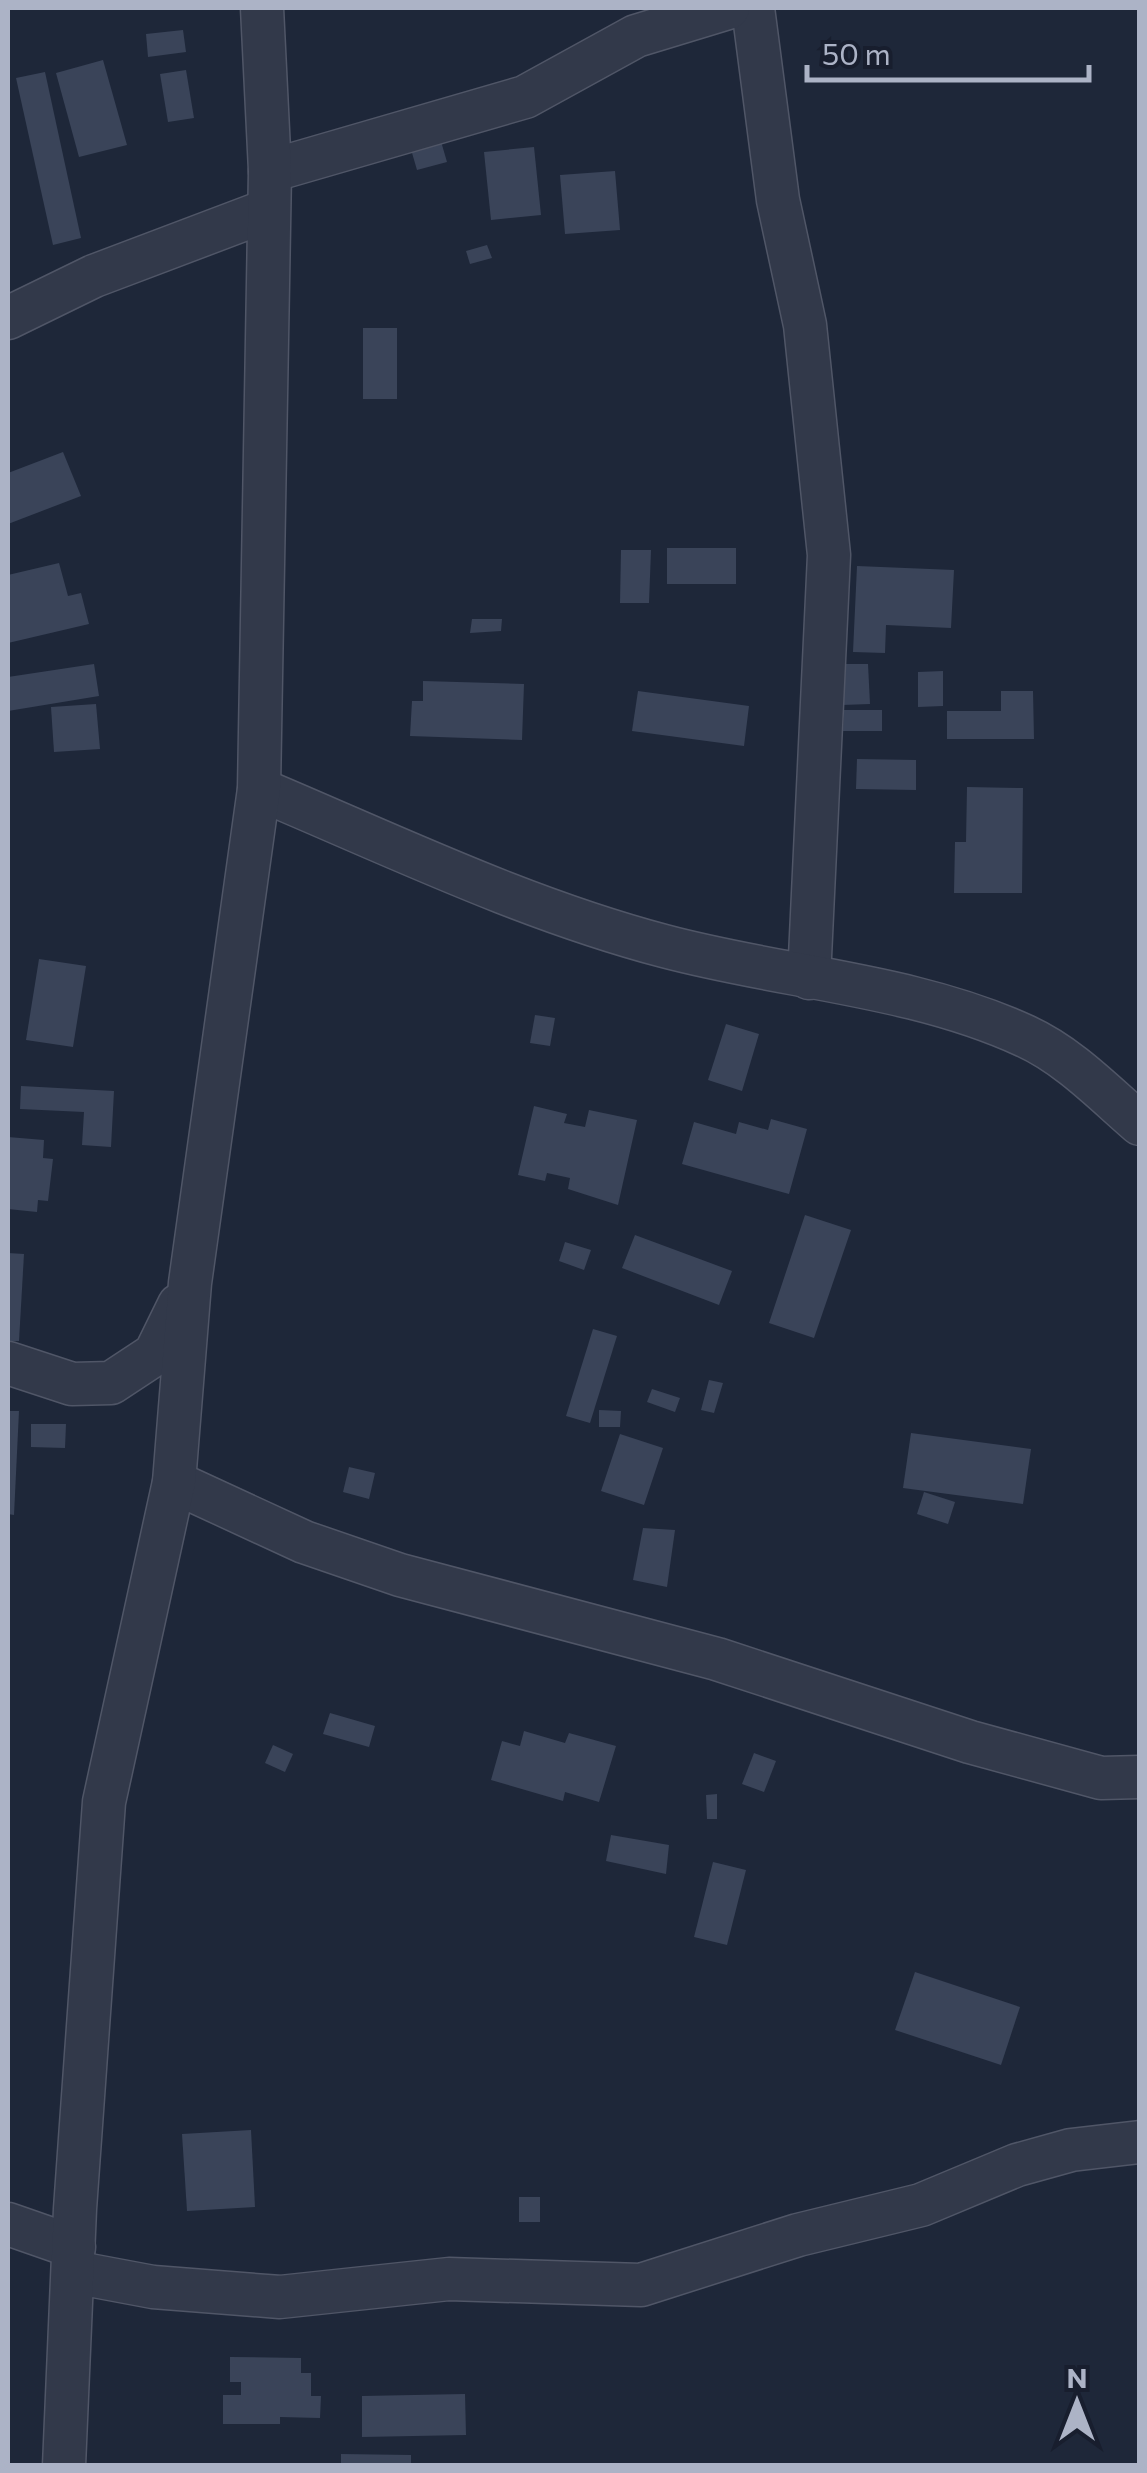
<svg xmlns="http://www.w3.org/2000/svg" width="1147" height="2473" viewBox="0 0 1147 2473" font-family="Commissioner,sans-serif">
<rect width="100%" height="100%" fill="#1e2739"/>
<g fill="#3a4459">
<polygon points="183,30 186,52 148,57 146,34"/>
<polygon points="103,60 127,145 79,157 56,73"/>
<polygon points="186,70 194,118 168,122 160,74"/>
<polygon points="45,72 81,238 53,245 16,78"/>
<polygon points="440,138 447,162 417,170 410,146"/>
<polygon points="534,147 541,215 491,220 484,152"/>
<polygon points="615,171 620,230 565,234 560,175"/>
<polygon points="487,245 492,258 470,264 466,251"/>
<rect x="363" y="328" width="34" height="71"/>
<polygon points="63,452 81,496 8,524 8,473"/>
<rect x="667" y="548" width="69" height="36"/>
<polygon points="621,550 651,550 649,603 620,603"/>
<polygon points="59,563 68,596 81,593 89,624 8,643 8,575"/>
<polygon points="857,566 954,570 951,628 886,625 885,653 853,652"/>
<polygon points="472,619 502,619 501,631 470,633"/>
<polygon points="94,664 99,696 8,711 8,677"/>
<polygon points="841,664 868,664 870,704 842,705"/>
<polygon points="943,671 943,706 918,707 918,672"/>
<polygon points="423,681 524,684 522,740 410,736 412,701 423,701"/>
<polygon points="638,691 749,706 744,746 632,731"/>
<polygon points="1001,691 1033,691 1034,739 947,739 947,711 1001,711"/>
<polygon points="96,704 100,749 54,752 51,707"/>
<polygon points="844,710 882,710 882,731 843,731"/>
<polygon points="857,759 916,760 916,790 856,789"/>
<polygon points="967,787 1023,788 1022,893 954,893 955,842 966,842"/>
<polygon points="39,959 86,966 73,1047 26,1040"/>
<polygon points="535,1015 555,1018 550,1046 530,1043"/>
<polygon points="726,1024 759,1034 742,1091 708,1080"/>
<polygon points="21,1086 114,1091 111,1147 82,1145 84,1112 20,1109"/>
<polygon points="534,1106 567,1114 564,1123 585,1127 589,1110 637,1120 618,1205 568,1189 570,1178 547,1173 545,1181 518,1175"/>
<polygon points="771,1119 807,1129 789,1194 682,1164 694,1122 736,1134 739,1122 768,1130"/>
<polygon points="8,1137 44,1140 43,1158 53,1159 48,1201 38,1200 37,1212 8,1209"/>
<polygon points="805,1215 851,1230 814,1338 769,1323"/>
<polygon points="635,1235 732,1271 719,1305 622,1268"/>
<polygon points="565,1242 591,1250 584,1270 559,1261"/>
<polygon points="8,1253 24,1254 19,1341 8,1341"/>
<polygon points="593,1329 617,1336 590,1423 566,1416"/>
<polygon points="709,1380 723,1383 714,1413 701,1410"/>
<polygon points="652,1389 680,1398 675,1412 647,1402"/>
<polygon points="599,1410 621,1411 620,1427 599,1427"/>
<polygon points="8,1411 19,1411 14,1515 8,1514"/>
<polygon points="31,1424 66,1424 65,1448 31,1447"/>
<polygon points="911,1433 1031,1449 1023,1504 903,1488"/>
<polygon points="620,1434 663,1448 644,1505 601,1491"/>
<polygon points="349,1467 375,1473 369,1499 343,1492"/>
<polygon points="924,1492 955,1502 948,1524 917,1514"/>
<polygon points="643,1528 675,1530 667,1587 633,1580"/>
<polygon points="330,1713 375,1726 369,1747 323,1734"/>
<polygon points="524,1731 565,1743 569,1733 616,1746 599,1802 565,1792 563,1801 491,1780 502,1741 520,1746"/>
<polygon points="273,1745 293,1754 285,1772 265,1763"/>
<polygon points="754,1753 776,1761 764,1792 742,1784"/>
<polygon points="717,1794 717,1819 707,1819 706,1795"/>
<polygon points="611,1835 669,1845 666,1874 606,1861"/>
<polygon points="713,1862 746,1870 727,1945 694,1937"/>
<polygon points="915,1972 1020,2007 1001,2065 895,2030"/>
<polygon points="251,2130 255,2207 187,2211 182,2134"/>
<rect x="519" y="2197" width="21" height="25"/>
<polygon points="230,2357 301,2358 301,2373 311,2373 311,2396 321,2396 320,2418 280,2417 280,2424 223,2424 223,2395 241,2395 241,2382 230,2382"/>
<polygon points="465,2394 466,2435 362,2437 362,2396"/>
<polygon points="341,2454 411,2455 411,2466 341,2466"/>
</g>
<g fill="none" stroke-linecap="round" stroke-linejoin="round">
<defs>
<g id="minor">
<polyline points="753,8 778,200 805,325 829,555 809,978"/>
<polyline points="270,171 525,97 636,36 728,8"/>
<polyline points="8,318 94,276 266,211"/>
<path d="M259 789C392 845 524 909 664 946 783 978 912 984 1025 1036 1069 1056 1104 1093 1140 1124"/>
<polyline points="8,1363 72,1384 111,1383 155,1354 179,1305"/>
<polyline points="174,1482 304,1542 400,1575 717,1659 970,1742 1101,1778 1140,1777"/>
<polyline points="8,2224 74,2247"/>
<polyline points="73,2272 153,2287 280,2297 449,2279 641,2285 798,2235 921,2205 1017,2165 1071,2150 1140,2142"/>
<polyline points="64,2466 75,2209 104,1802 174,1482 190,1283 259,789 270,171 262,8"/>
</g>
</defs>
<use href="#minor" stroke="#505667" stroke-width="45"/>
<use href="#minor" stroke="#32394a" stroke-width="42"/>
</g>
<rect width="1147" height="2473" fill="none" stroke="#acb3c6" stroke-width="20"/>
<g transform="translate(1077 2403)" stroke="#181e2e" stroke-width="8" paint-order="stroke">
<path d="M0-8L18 38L0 25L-18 38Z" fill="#acb3c6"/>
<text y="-15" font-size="28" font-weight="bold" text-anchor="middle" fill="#acb3c6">N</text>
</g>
<path d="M807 65v15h282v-15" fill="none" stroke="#acb3c6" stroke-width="5"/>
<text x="822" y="65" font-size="30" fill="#acb3c6" stroke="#181e2e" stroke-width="8" paint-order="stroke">50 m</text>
</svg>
